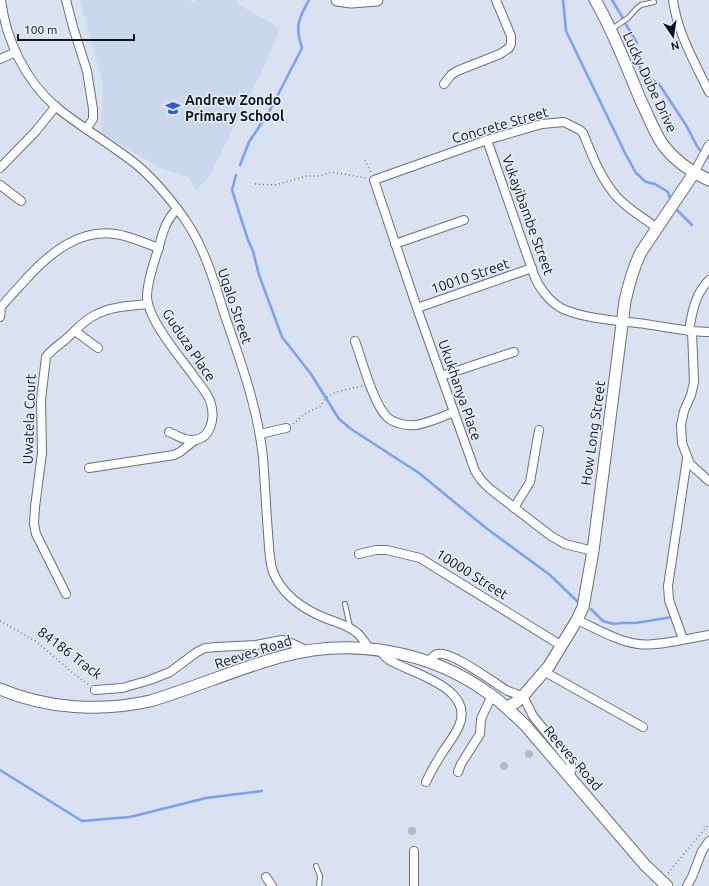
<svg xmlns="http://www.w3.org/2000/svg" width="709" height="886" viewBox="0 0 709 886" font-family="Ubuntu,sans-serif">
<rect width="100%" height="100%" fill="#dae2f2"/>
<polygon fill="#cbd7ed" points="80,0 190,0 194,2 196,0 235,0 239,5 280,28 264,67 209,177 196,190 188,177 160,168 113,140 101,131 103,85"/>
<g fill="none" stroke-linecap="round" stroke-linejoin="round">
<g stroke="#78a1f4" stroke-width="2.5">
<polyline points="563,0 566,31 626,155 636,173 646,182 655,184 668,192 671,201"/>
<polyline points="612,0 623,18"/>
<polyline points="625,23 637,43"/>
<polyline points="639,51 640,70 643,74 659,84 686,125 698,148 709,158"/>
<path d="M240 165 249 142 269 112 302 48C295 27 298 19 309 0"/>
<polyline points="236,175 232,190 248,240 253,251 259,275 282,337 311,374 339,419 351,429 419,473 486,528 550,575 578,602"/>
<polyline points="674,207 692,225"/>
<polyline points="591,609 603,621 614,624 621,623 636,623 672,617"/>
<polyline points="0,770 82,821 130,817 206,798 262,791"/>
</g>
</g>
<g fill="#b2bac9">
<circle cx="529" cy="754" r="4"/>
<circle cx="504" cy="766" r="4"/>
<circle cx="412" cy="831" r="4"/>
</g>
<g fill="none" stroke-linecap="round" stroke-linejoin="round">
<defs>
<g id="service">
<polyline points="612,29 628,18 637,8 641,5 654,2"/>
<polyline points="345,604 350,627"/>
<polyline points="316,866 320,876 319,886"/>
</g>
<g id="minor">
<path d="M1 0C6 40 25 80 56 107 82 128 111 144 137 165 156 181 172 201 186 221 205 249 215 284 225 316 241 363 258 408 263 458 265 483 266 508 268 533 269 545 269 560 273 572 282 594 303 609 325 618 335 622 348 625 357 633 362 637 365 643 369 648"/>
<polyline points="66,0 73,27 87,71 93,109 93,119 86,129"/>
<path d="M673 0C677 32 695 63 709 92"/>
<polyline points="0,59 16,52"/>
<polyline points="444,84 451,75 457,71 500,54 509,48 511,44 511,36 496,0"/>
<path d="M487 140 534 275C539 288 549 301 561 308 583 319 621 321 645 324 666 327 688 332 709 332"/>
<polyline points="0,168 36,131 56,106"/>
<polyline points="694,173 709,145"/>
<polyline points="0,185 21,201"/>
<polyline points="395,244 464,220"/>
<polyline points="417,308 532,268"/>
<path d="M0 317C1 314 0 311 1 308 2 304 23 283 27 278 50 253 79 229 115 234 130 236 144 243 159 248"/>
<polyline points="75,331 98,348"/>
<path d="M689 331C692 312 695 294 709 280"/>
<polyline points="692,331 694,382 691,395 684,411 681,425 682,443 690,464 709,481"/>
<path d="M355 341C362 360 373 403 387 417 395 424 407 426 416 425 429 423 442 417 454 412"/>
<polyline points="441,376 514,352"/>
<path d="M169 432C176 435 183 440 191 440 211 441 215 418 211 404 209 394 199 384 193 375 180 357 148 320 147 297 147 283 152 269 156 256 162 238 163 223 177 209"/>
<polyline points="260,434 286,428"/>
<polyline points="89,468 174,455 180,452 195,440"/>
<polyline points="514,508 530,482 539,430"/>
<path d="M593 551 565 544 551 536 490 489 481 480 475 471 417 308 374 180 487 140 542 124 564 122 580 130 583 133C592 155 601 180 618 198 629 210 644 218 657 228"/>
<polyline points="359,554 376,550 387,550 420,558 562,646"/>
<path d="M66 594 36 534 34 524 35 507 42 453 41 400 46 357C51 350 59 345 66 339 76 330 85 319 97 314 113 306 131 306 148 304"/>
<path d="M577 620C597 629 617 641 638 644 656 647 690 638 709 635"/>
<polyline points="683,639 669,600 668,586 687,459"/>
<path d="M380 650C383 654 386 659 391 661 414 674 475 688 459 726 455 735 449 743 444 750 437 761 431 771 426 782"/>
<path d="M429 662C431 658 433 655 438 654 452 651 493 682 506 690 511 693 518 694 523 696L533 716 570 762 572 768 570 777"/>
<polyline points="545,672 643,727"/>
<polyline points="95,690 122,688 150,680 170,672 197,652 205,648 217,647 256,645 282,640 287,641 308,651"/>
<polyline points="458,772 461,764 480,734 481,719 492,695"/>
<polyline points="414,851 414,886"/>
<polyline points="266,877 272,886"/>
<polyline points="687,886 692,877 702,851 709,841"/>
</g>
<g id="tertiary">
<polyline points="337,0 351,2 377,0"/>
<path d="M595 0C613 30 627 68 641 101 648 115 654 132 663 145 675 161 691 172 709 180"/>
<path d="M0 689C47 709 101 712 150 701 194 688 236 669 280 657 350 637 429 650 488 693 502 702 513 714 525 725L645 865 667 886"/>
<path d="M506 707 515 703 523 696 549 666 577 620 583 607 593 551 625 301C629 283 633 268 641 252L694 173"/>
</g>
</defs>
<use href="#service" stroke="#69707e" stroke-width="6"/>
<use href="#minor" stroke="#69707e" stroke-width="10"/>
<use href="#tertiary" stroke="#69707e" stroke-width="13"/>
<g stroke="#737983" stroke-width="1.5" stroke-dasharray="1 3" stroke-linecap="butt">
<polyline points="365,160 371,173"/>
<polyline points="255,184 275,185 307,176 319,176 332,172 366,178"/>
<path d="M293 424 306 413 321 406C327 390 348 390 362 386"/>
<polyline points="0,621 37,642 74,674 89,685"/>
<polyline points="668,873 709,824"/>
</g>
<use href="#service" stroke="#fff" stroke-width="4"/>
<use href="#minor" stroke="#fff" stroke-width="8"/>
<use href="#tertiary" stroke="#fff" stroke-width="11"/>
</g>
<defs>
<symbol id="school-bare" viewBox="-9 -9 18 18"><path d="M0-5L7-2L0 1L-7-2ZM-4 1L0 2.5L4 1V4Q0 6-4 4Z" fill="#2e60cf" stroke="#e8effc" stroke-width="2.5" paint-order="stroke"/></symbol>
</defs>
<g fill-rule="evenodd">
<use href="#school-bare" x="162" y="97" width="22" height="22"/>
</g>
<g text-anchor="middle" stroke-width="3" stroke-linejoin="round" paint-order="stroke">
<g font-size="14" fill="#101318" stroke="#e8effc">
<text transform="translate(650 82) rotate(65)" y="5">Lucky Dube Drive</text>
<text transform="translate(500 125) rotate(-16)" y="5">Concrete Street</text>
<text transform="translate(528 215) rotate(70)" y="5">Vukayibambe Street</text>
<text transform="translate(470 276) rotate(-19)" y="5">10010 Street</text>
<text transform="translate(235 306) rotate(71)" y="5">Uqalo Street</text>
<text transform="translate(189 345) rotate(56)" y="5">Guduza Place</text>
<text transform="translate(460 390) rotate(71)" y="5">Ukukhanya Place</text>
<text transform="translate(29 419) rotate(-88)" y="5">Uwatela Court</text>
<text transform="translate(593 433) rotate(-82)" y="5">How Long Street</text>
<text transform="translate(472 574) rotate(32)" y="5">10000 Street</text>
<text transform="translate(253 652) rotate(-18)" y="5">Reeves Road</text>
<text transform="translate(70 653) rotate(37)" y="5">84186 Track</text>
<text transform="translate(573 758) rotate(49)" y="5">Reeves Road</text>
</g>
<g font-size="14" font-weight="bold" fill="#101318" stroke="#e8effc" text-anchor="start">
<text x="185" y="105">Andrew Zondo<tspan x="185" dy="16">Primary School</tspan></text>
</g>
</g>
<g transform="translate(673 36) rotate(167)" stroke="#e8effc" stroke-width="3" paint-order="stroke">
<path d="M0-3L7 15L0 10L-7 15Z" fill="#101318"/>
<text y="-6" font-size="11" font-weight="bold" text-anchor="middle" fill="#101318">N</text>
</g>
<path d="M18 34v6h116v-6" fill="none" stroke="#101318" stroke-width="2"/>
<text x="24" y="34" font-size="12" fill="#101318" stroke="#e8effc" stroke-width="3" paint-order="stroke">100 m</text>
</svg>
